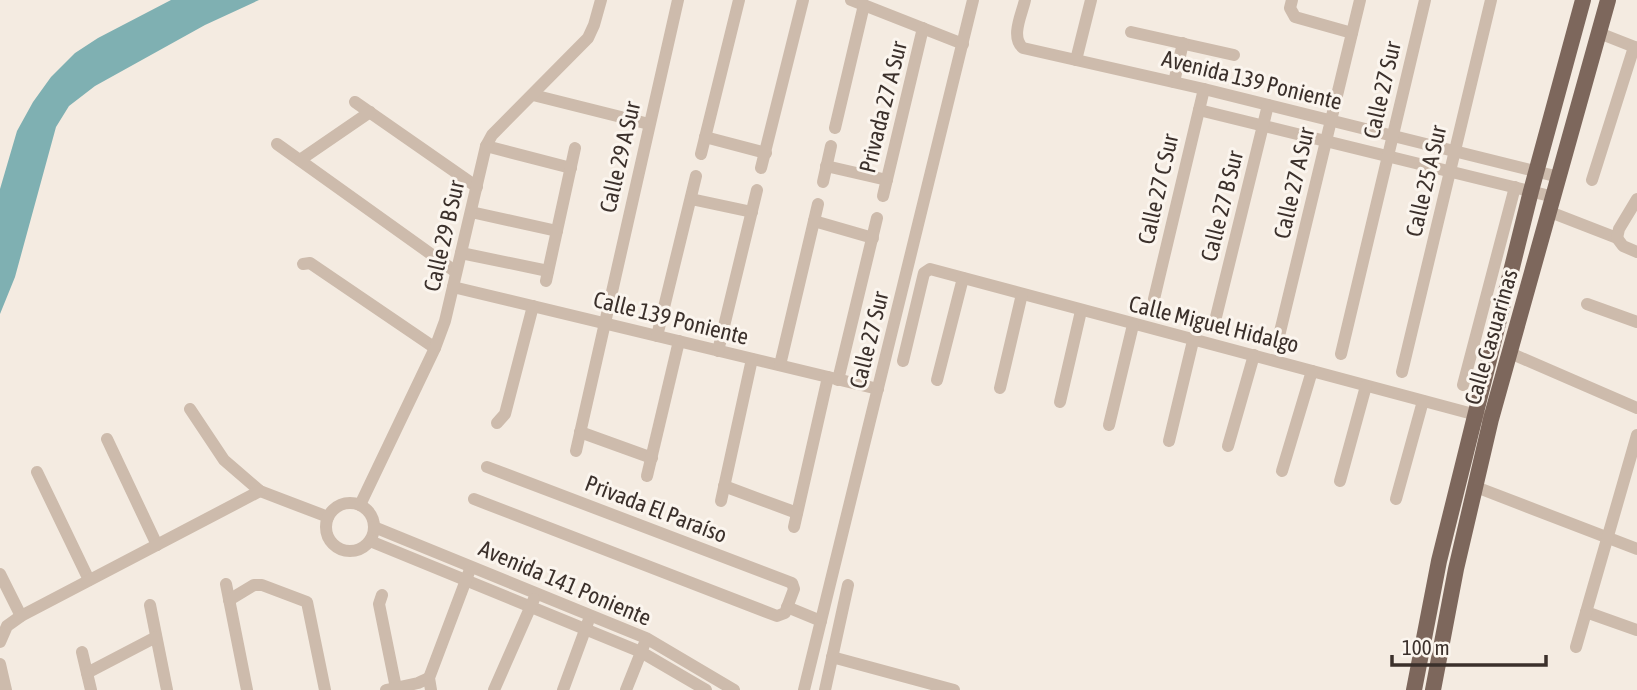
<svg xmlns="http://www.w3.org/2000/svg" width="1637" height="690" viewBox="0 0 1637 690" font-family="'Asap Condensed',sans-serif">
<rect width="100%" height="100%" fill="#f4ebe1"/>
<polygon fill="#7fb0b2" points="171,0 259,0 205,25 95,86 69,106 56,127 15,277 0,314 0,189 17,131 33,102 51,77 75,53 98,38"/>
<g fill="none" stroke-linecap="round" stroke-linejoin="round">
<g stroke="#cdbbac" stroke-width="12">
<polyline points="851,0 963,44"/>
<path d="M1025 0C1022 14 1010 37 1023 48L1204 89 1559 177"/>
<polyline points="1292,0 1290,8 1295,17 1352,33"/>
<polyline points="1131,32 1234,55"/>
<polyline points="1599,33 1637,48"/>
<polyline points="1076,60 1091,0"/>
<polyline points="1174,82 1183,43"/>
<polyline points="533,95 649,124"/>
<polyline points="355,102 477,187"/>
<polyline points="1199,110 1554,197"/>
<polyline points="835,128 864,5"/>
<polyline points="705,137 766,153"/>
<polyline points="277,144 456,272"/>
<polyline points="486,146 571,168"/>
<polyline points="701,154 739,0"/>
<polyline points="300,160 370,112"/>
<polyline points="826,166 887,180"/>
<polyline points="761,168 803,0"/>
<polyline points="1592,180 1634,47"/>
<polyline points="823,182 831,146"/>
<polyline points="883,196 923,28"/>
<polyline points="691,199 752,212"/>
<polyline points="471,212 557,231"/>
<polyline points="1550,212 1617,238 1623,246 1637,252"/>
<polyline points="814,221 873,238"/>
<polyline points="1617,238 1619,229 1637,199"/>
<polyline points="461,253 548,271"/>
<polyline points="303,264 310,263 435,348"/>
<polyline points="546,281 575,148"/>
<polyline points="453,287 878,389"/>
<polyline points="1154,299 1204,89"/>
<polyline points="1587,304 1637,322"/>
<polyline points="1216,317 1268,105"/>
<polyline points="657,336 696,176"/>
<polyline points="1279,336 1360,0"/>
<polyline points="718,351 757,190"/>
<polyline points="1510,353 1637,408"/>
<polyline points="1341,354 1425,0"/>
<polyline points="903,361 924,273 930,269 1484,417"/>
<polyline points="780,365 818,204"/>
<polyline points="1402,372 1491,0"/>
<polyline points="838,380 877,218"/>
<polyline points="937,380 963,278"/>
<polyline points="1463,385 1515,187"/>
<polyline points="1000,388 1022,294"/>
<polyline points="1060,402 1081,311"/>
<polyline points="190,409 224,460 260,491 328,517"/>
<polyline points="497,423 505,414 533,306"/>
<polyline points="1109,425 1133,325"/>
<polyline points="580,432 652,458"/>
<polyline points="107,439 157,545"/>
<polyline points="1169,441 1193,341"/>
<polyline points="1228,446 1254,355"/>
<polyline points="576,451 678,0"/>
<polyline points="1282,471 1312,371"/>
<polyline points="37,472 89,580"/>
<polyline points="647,476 679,341"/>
<polyline points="1340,481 1366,386"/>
<polyline points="724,486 797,513"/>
<polyline points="1476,487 1637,549"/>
<polyline points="474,499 777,616 785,613 794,589 792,583 487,467"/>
<polyline points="1396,499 1423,401"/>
<polyline points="721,501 752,359"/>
<circle cx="350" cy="527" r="24"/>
<polyline points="360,505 435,348 445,321 486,146 492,135 588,38 594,25 601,0"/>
<polyline points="374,527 646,638 734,690"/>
<polyline points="794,527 828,377"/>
<polyline points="370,541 641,652 706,690"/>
<polyline points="0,574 21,616"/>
<polyline points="226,584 247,690"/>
<polyline points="382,595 379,604 396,688"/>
<polyline points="229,600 254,585 262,585 307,602 325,690"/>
<polyline points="150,605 167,690"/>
<polyline points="787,607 821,621"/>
<polyline points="1586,612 1637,630"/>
<polyline points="0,642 7,626 21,616 260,491"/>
<polyline points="1576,647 1637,435"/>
<polyline points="82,652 91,690"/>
<polyline points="832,657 954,690"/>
<polyline points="0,664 6,690"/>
<polyline points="87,673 156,637"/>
<polyline points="386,690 418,683 429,678"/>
<polyline points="431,690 429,678 469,572"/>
<polyline points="494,690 534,599"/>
<polyline points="563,690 588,622"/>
<polyline points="626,690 644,645"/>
<polyline points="804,690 973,0"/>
<polyline points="825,690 848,585"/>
</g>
<g stroke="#7d675c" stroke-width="16">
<polyline points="1414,690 1439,561 1531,191 1583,0"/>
<polyline points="1433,690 1456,569 1491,419 1608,0"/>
</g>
</g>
<g text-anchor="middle" stroke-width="6" stroke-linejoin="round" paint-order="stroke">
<g font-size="23" fill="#3b302b" stroke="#fbf5ee">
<text transform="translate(1252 80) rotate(14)" y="8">Avenida 139 Poniente</text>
<text transform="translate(1382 90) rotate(-77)" y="8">Calle 27 Sur</text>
<text transform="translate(883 107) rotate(-76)" y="8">Privada 27 A Sur</text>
<text transform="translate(620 157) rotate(-77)" y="8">Calle 29 A Sur</text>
<text transform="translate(1426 181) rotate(-77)" y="8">Calle 25 A Sur</text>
<text transform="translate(1294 183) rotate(-77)" y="8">Calle 27 A Sur</text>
<text transform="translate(1158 189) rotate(-77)" y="8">Calle 27 C Sur</text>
<text transform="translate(1222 206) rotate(-76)" y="8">Calle 27 B Sur</text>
<text transform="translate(444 236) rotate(-77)" y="8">Calle 29 B Sur</text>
<text transform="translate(671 318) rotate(14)" y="8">Calle 139 Poniente</text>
<text transform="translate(1214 324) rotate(14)" y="8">Calle Miguel Hidalgo</text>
<text transform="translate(1491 337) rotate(-74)" y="8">Calle Casuarinas</text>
<text transform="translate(869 340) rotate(-76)" y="8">Calle 27 Sur</text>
<text transform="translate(656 509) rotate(21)" y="8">Privada El Paraíso</text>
<text transform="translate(565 583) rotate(23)" y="8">Avenida 141 Poniente</text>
</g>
</g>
<path d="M1392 655v10h154v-10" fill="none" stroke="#3b302b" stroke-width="3.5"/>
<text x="1402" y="655" font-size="21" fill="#3b302b" stroke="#fbf5ee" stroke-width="5" paint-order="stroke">100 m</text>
</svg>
